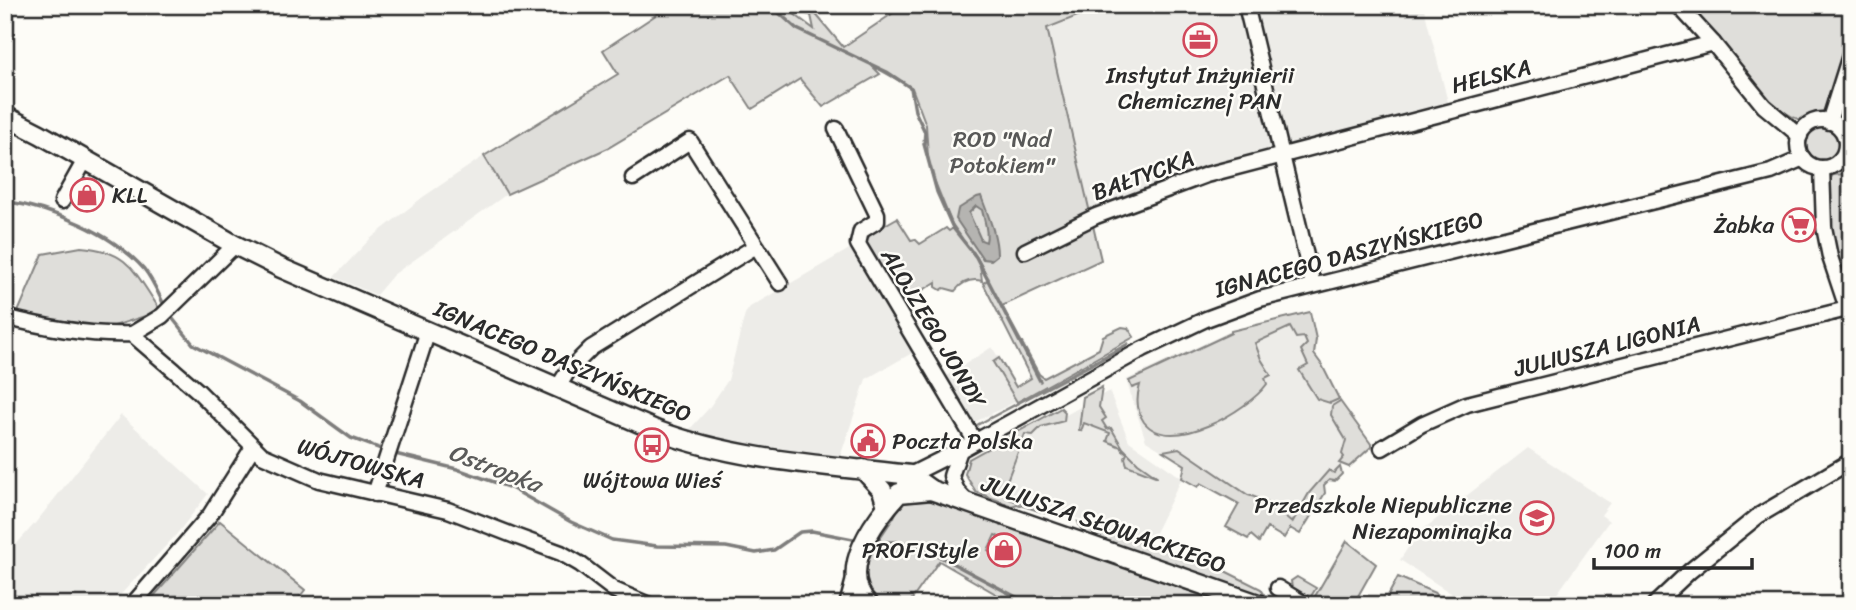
<svg xmlns="http://www.w3.org/2000/svg" width="1856" height="610" viewBox="0 0 1856 610" font-family="Sriracha,sans-serif">
<rect width="100%" height="100%" fill="#fdfcf7"/>
<filter id="ink" filterUnits="userSpaceOnUse"><feTurbulence type="fractalNoise" baseFrequency=".0143" numOctaves="2"/><feDisplacementMap in="SourceGraphic" scale="14" xChannelSelector="R" yChannelSelector="G"/><feConvolveMatrix kernelMatrix="1 2 1 2 8 2 1 2 1" color-interpolation-filters="sRGB"/></filter>
<g filter="url(#ink)">
<g fill="#edece8">
<polygon points="1105,5 1423,5 1449,106 1322,136 1270,152 1090,213 1047,28"/>
<polygon points="484,156 507,194 393,275 376,295 334,277 370,239 423,197"/>
<polygon points="858,244 921,348 866,379 837,466 681,439 709,408 728,380 745,314 750,307"/>
<polygon points="1310,312 1316,339 1314,354 1317,361 1322,365 1340,401 1369,441 1341,466 1319,491 1295,531 1146,441 1126,380 1231,331"/>
<polygon points="992,347 1023,398 975,422 968,416 945,377"/>
<polygon points="1109,391 1129,441 1182,478 1151,541 988,491 976,465"/>
<polygon points="121,415 208,494 176,535 111,605 5,605 5,557 37,521"/>
<polygon points="1528,448 1610,503 1601,515 1609,521 1549,605 1469,605 1400,560 1416,535"/>
</g>
<g fill="#dfdeda" stroke="#858482" stroke-width="2" fill-rule="evenodd">
<path d="M671 5H787L786 8 814 29 809 6 843 47 905 5H1105L1047 28 1101 260 1002 306 1039 374 1044 378 1099 349 1103 336 1122 327 1128 328 1134 337 1017 402 993 362 999 358 1016 387 1031 378 983 283 989 279 973 251 980 265 982 281C971 278 962 282 955 291L944 288 941 290 936 287V282L902 303 862 238 897 218 911 240 915 239 920 244 946 228 949 231 953 228 962 238 952 224 931 172 928 157 926 125 912 88 871 65 880 74 823 107 800 79 752 109 730 75 608 148 507 194 484 156 618 74 603 50Z"/>
<path d="M1724 5H1851V33L1825 118C1817 119 1806 122 1798 119 1769 110 1719 42 1697 17L1696 10Z"/>
<circle cx="1823" cy="144" r="17"/>
<polygon points="1844,174 1851,202 1851,304 1836,260 1831,233 1831,178 1833,175"/>
<path d="M81 247C131 251 135 274 161 311L114 326H77L18 312 43 254Z"/>
<path d="M1310 312 1316 339 1314 354 1322 365 1339 399 1330 403 1317 399 1299 370 1308 365 1301 350 1307 344 1304 337 1296 338 1290 327 1255 343 1261 359 1271 375 1265 378 1267 384C1248 410 1171 456 1144 422 1136 410 1136 398 1140 385L1132 388 1129 381 1231 333V331Z"/>
<polygon points="1129,343 1122,349 975,426"/>
<polygon points="1102,387 1099,407 1106,418 1102,421 1107,429 1111,428 1123,448 1138,463 1158,477 1127,465 1125,458 1127,453 1123,450 1123,448 1107,441 1110,433 1084,423 1081,431 1079,430 1083,397"/>
<polygon points="1340,401 1371,444 1371,447 1349,467 1339,463 1344,457 1342,454 1346,440 1331,415 1332,406"/>
<path d="M1061 408 1065 412 1064 421 1041 427 1033 435 1025 434 1003 491 1010 495V499C1023 504 1034 505 1046 510L1045 513 1017 504 1012 506 976 492 965 474 969 459Z"/>
<path d="M1179 448 1248 495C1272 502 1274 509 1292 523L1309 493 1329 470 1334 473 1340 467 1342 474 1335 481 1329 480 1324 485 1325 493 1300 534 1290 528 1284 538 1267 528 1259 542 1251 535 1248 539 1226 527 1239 504 1201 483 1198 487 1182 478 1185 465 1163 451Z"/>
<path d="M920 494 1032 532 1227 605H1015L939 561 908 605H884L864 585 869 554 894 517 902 499ZM995 535 1014 544 1006 560 988 550Z"/>
<polygon points="220,521 305,590 293,605 146,605"/>
<polygon points="1078,522 1221,569 1261,589 1264,594 1257,598 1098,543 1081,529"/>
<polygon points="1347,541 1376,564 1353,605 1324,605 1314,598"/>
<polygon points="1297,577 1316,588 1310,598 1292,588 1291,581"/>
<polygon points="1398,577 1437,594 1430,605 1383,605"/>
</g>
<path fill="#b5b4b1" stroke="#7e7d7b" stroke-width="2" fill-rule="evenodd" d="M981 196C988 215 997 235 997 255L991 260 983 259 956 219 958 209 977 197ZM976 206 982 210C984 220 989 232 986 242L981 240 969 213Z"/>
<g fill="none" stroke-linecap="round" stroke-linejoin="round">
<g stroke="#7e7d7b" stroke-width="3.5">
<polyline points="770,5 797,29 887,72 911,88 915,111 925,132 924,144 937,192 953,228 976,257 1040,381"/>
<path d="M5 201C53 209 111 232 144 269 153 280 159 295 165 307"/>
<polyline points="169,314 193,344 300,401 351,438 384,450"/>
<polyline points="391,453 457,469 511,488 571,522 612,540 657,546 726,547 756,553 774,550 800,532 812,531 858,540"/>
<polyline points="872,542 897,542 918,545 1031,605"/>
</g>
<defs>
<g id="minor">
<polyline points="1246,5 1313,285"/>
<polyline points="1678,5 1713,43 1764,106 1800,136"/>
<polyline points="809,6 810,5"/>
<circle cx="1822" cy="144" r="24"/>
<polyline points="1829,122 1851,52"/>
<polyline points="836,129 877,214 877,221 861,231 858,244 975,441"/>
<polyline points="1822,168 1824,227 1830,257 1850,317"/>
<polyline points="633,178 690,141 780,283"/>
<polyline points="62,201 85,160"/>
<polyline points="1025,251 1096,216 1206,175 1713,43"/>
<path d="M5 317C47 328 89 336 132 334L198 391 262 455 319 480 448 510 515 536 561 553 580 564 614 590 649 605"/>
<polyline points="132,334 162,316 235,245"/>
<polyline points="558,387 568,371 591,348 756,246"/>
<polyline points="1382,448 1422,424 1467,404 1851,308"/>
<polyline points="960,450 951,476 957,491 967,502"/>
<polyline points="905,483 910,475 960,450 1143,349 1206,319 1260,299 1771,172 1803,158"/>
<polyline points="375,494 428,331"/>
<polyline points="1278,588 1306,605"/>
<polyline points="132,605 210,515 253,447"/>
<polyline points="847,605 854,579"/>
<polyline points="1654,605 1690,571 1758,516 1851,461"/>
</g>
<g id="major">
<path d="M5 116 40 134 235 245 281 268 658 431C738 461 826 465 910 475L931 490 1261 605"/>
<polyline points="863,469 882,490 887,506"/>
<path d="M869 605C835 571 874 521 899 493L931 490"/>
</g>
</defs>
<use href="#minor" stroke="#2b2b2b" stroke-width="19"/>
<use href="#major" stroke="#2b2b2b" stroke-width="23"/>
<use href="#minor" stroke="#fdfcf7" stroke-width="14"/>
<use href="#major" stroke="#fdfcf7" stroke-width="18"/>
</g>
</g>
<defs>
<symbol id="office-ring" viewBox="-11 -11 22 22"><circle r="9.5" fill="#fdfcf7" stroke="#d1495b" stroke-width="1.5"/><path d="M-6-3h4V-5.5h4V-3h4V5H-6ZM-1-4.5V-3h2v-1.5ZM-6 0V1H6V0Z" fill="#d1495b"/></symbol>
<symbol id="shop-ring" viewBox="-11 -11 22 22"><circle r="9.5" fill="#fdfcf7" stroke="#d1495b" stroke-width="1.5"/><path d="M-5-2.5h2.3a2.7 3.5 0 0 1 5.4 0H5L5.5 6h-11ZM-1.5-2.5h3a1.5 2.3 0 0 0-3 0Z" fill="#d1495b"/></symbol>
<symbol id="supermarket-ring" viewBox="-11 -11 22 22"><circle r="9.5" fill="#fdfcf7" stroke="#d1495b" stroke-width="1.5"/><path d="M-6-5.5h2.5l.6 2H6L4.5 2H-2.5L-4.4-4H-6ZM-1.5 3.2a1.3 1.3 0 1 0 .1 0ZM3 3.2a1.3 1.3 0 1 0 .1 0Z" fill="#d1495b"/></symbol>
<symbol id="civic-ring" viewBox="-11 -11 22 22"><circle r="9.5" fill="#fdfcf7" stroke="#d1495b" stroke-width="1.5"/><path d="M-.6-6.5H3V-4.5H.6V-3L4-1V1h2V6H-6V1h2V-1L-.6-3ZM-1.2 2.5V6h2.4V2.5Z" fill="#d1495b"/></symbol>
<symbol id="bus-ring" viewBox="-11 -11 22 22"><circle r="9.5" fill="#fdfcf7" stroke="#d1495b" stroke-width="1.5"/><path d="M-5-6H5V4H4V6H2V4H-2V6H-4V4H-5ZM-3.5-4V0h7V-4ZM-3.5 1.2v1.5H-2V1.2ZM2 1.2v1.5H3.5V1.2Z" fill="#d1495b"/></symbol>
<symbol id="school-ring" viewBox="-11 -11 22 22"><circle r="9.5" fill="#fdfcf7" stroke="#d1495b" stroke-width="1.5"/><path d="M0-5L7-2L0 1L-7-2ZM-4 1L0 2.5L4 1V4Q0 6-4 4Z" fill="#d1495b"/></symbol>
</defs>
<g fill-rule="evenodd">
<use href="#office-ring" x="1181" y="21" width="38" height="38"/>
<use href="#shop-ring" x="68" y="176" width="38" height="38"/>
<use href="#supermarket-ring" x="1780" y="206" width="38" height="38"/>
<use href="#civic-ring" x="849" y="422" width="38" height="38"/>
<use href="#bus-ring" x="633" y="426" width="38" height="38"/>
<use href="#school-ring" x="1518" y="499" width="38" height="38"/>
<use href="#shop-ring" x="985" y="531" width="38" height="38"/>
</g>
<g text-anchor="middle" stroke-width="5" stroke-linejoin="round" paint-order="stroke">
<g font-size="23" fill="#2b2b2b" stroke="#fdfcf7" text-anchor="end">
<text x="1200" y="83" text-anchor="middle">Instytut Inżynierii<tspan x="1200" dy="26">Chemicznej PAN</tspan></text>
<text x="112" y="203" text-anchor="start">KLL</text>
<text x="1774" y="233">Żabka</text>
<text x="892" y="449" text-anchor="start">Poczta Polska</text>
<text x="652" y="488" text-anchor="middle">Wójtowa Wieś</text>
<text x="1512" y="513">Przedszkole Niepubliczne<tspan x="1512" dy="26">Niezapominajka</tspan></text>
<text x="979" y="558">PROFIStyle</text>
</g>
<g font-size="23" fill="#2b2b2b" stroke="#fdfcf7">
<text transform="translate(1491 76) rotate(-14)" y="8">HELSKA</text>
<text transform="translate(1143 175) rotate(-20)" y="8">BAŁTYCKA</text>
<text transform="translate(1349 254) rotate(-15)" y="8">IGNACEGO DASZYŃSKIEGO</text>
<text transform="translate(934 328) rotate(59)" y="8">ALOJZEGO JONDY</text>
<text transform="translate(1607 346) rotate(-14)" y="8">JULIUSZA LIGONIA</text>
<text transform="translate(563 361) rotate(23)" y="8">IGNACEGO DASZYŃSKIEGO</text>
<text transform="translate(361 463) rotate(16)" y="8">WÓJTOWSKA</text>
<text transform="translate(1104 524) rotate(19)" y="8">JULIUSZA SŁOWACKIEGO</text>
</g>
<g font-size="23" fill="#585857" stroke="#fdfcf7">
<text x="1002" y="147">ROD "Nad<tspan x="1002" dy="26">Potokiem"</tspan></text>
</g>
<g font-size="24" font-style="italic" fill="#5b5b5a" stroke="#fdfcf7">
<text transform="translate(495 468) rotate(21)" y="8">Ostropka</text>
</g>
</g>
<rect width="1856" height="610" fill="none" stroke="#fdfcf7" stroke-width="28"/>
<rect x="14" y="14" width="1828" height="582" fill="none" stroke="#2b2b2b" stroke-width="2.5" filter="url(#ink)"/>
<path d="M1594 558v10h158v-10" fill="none" stroke="#2b2b2b" stroke-width="3.5"/>
<text x="1604" y="558" font-size="21" fill="#2b2b2b" stroke="#fdfcf7" stroke-width="5" paint-order="stroke">100 m</text>
</svg>
